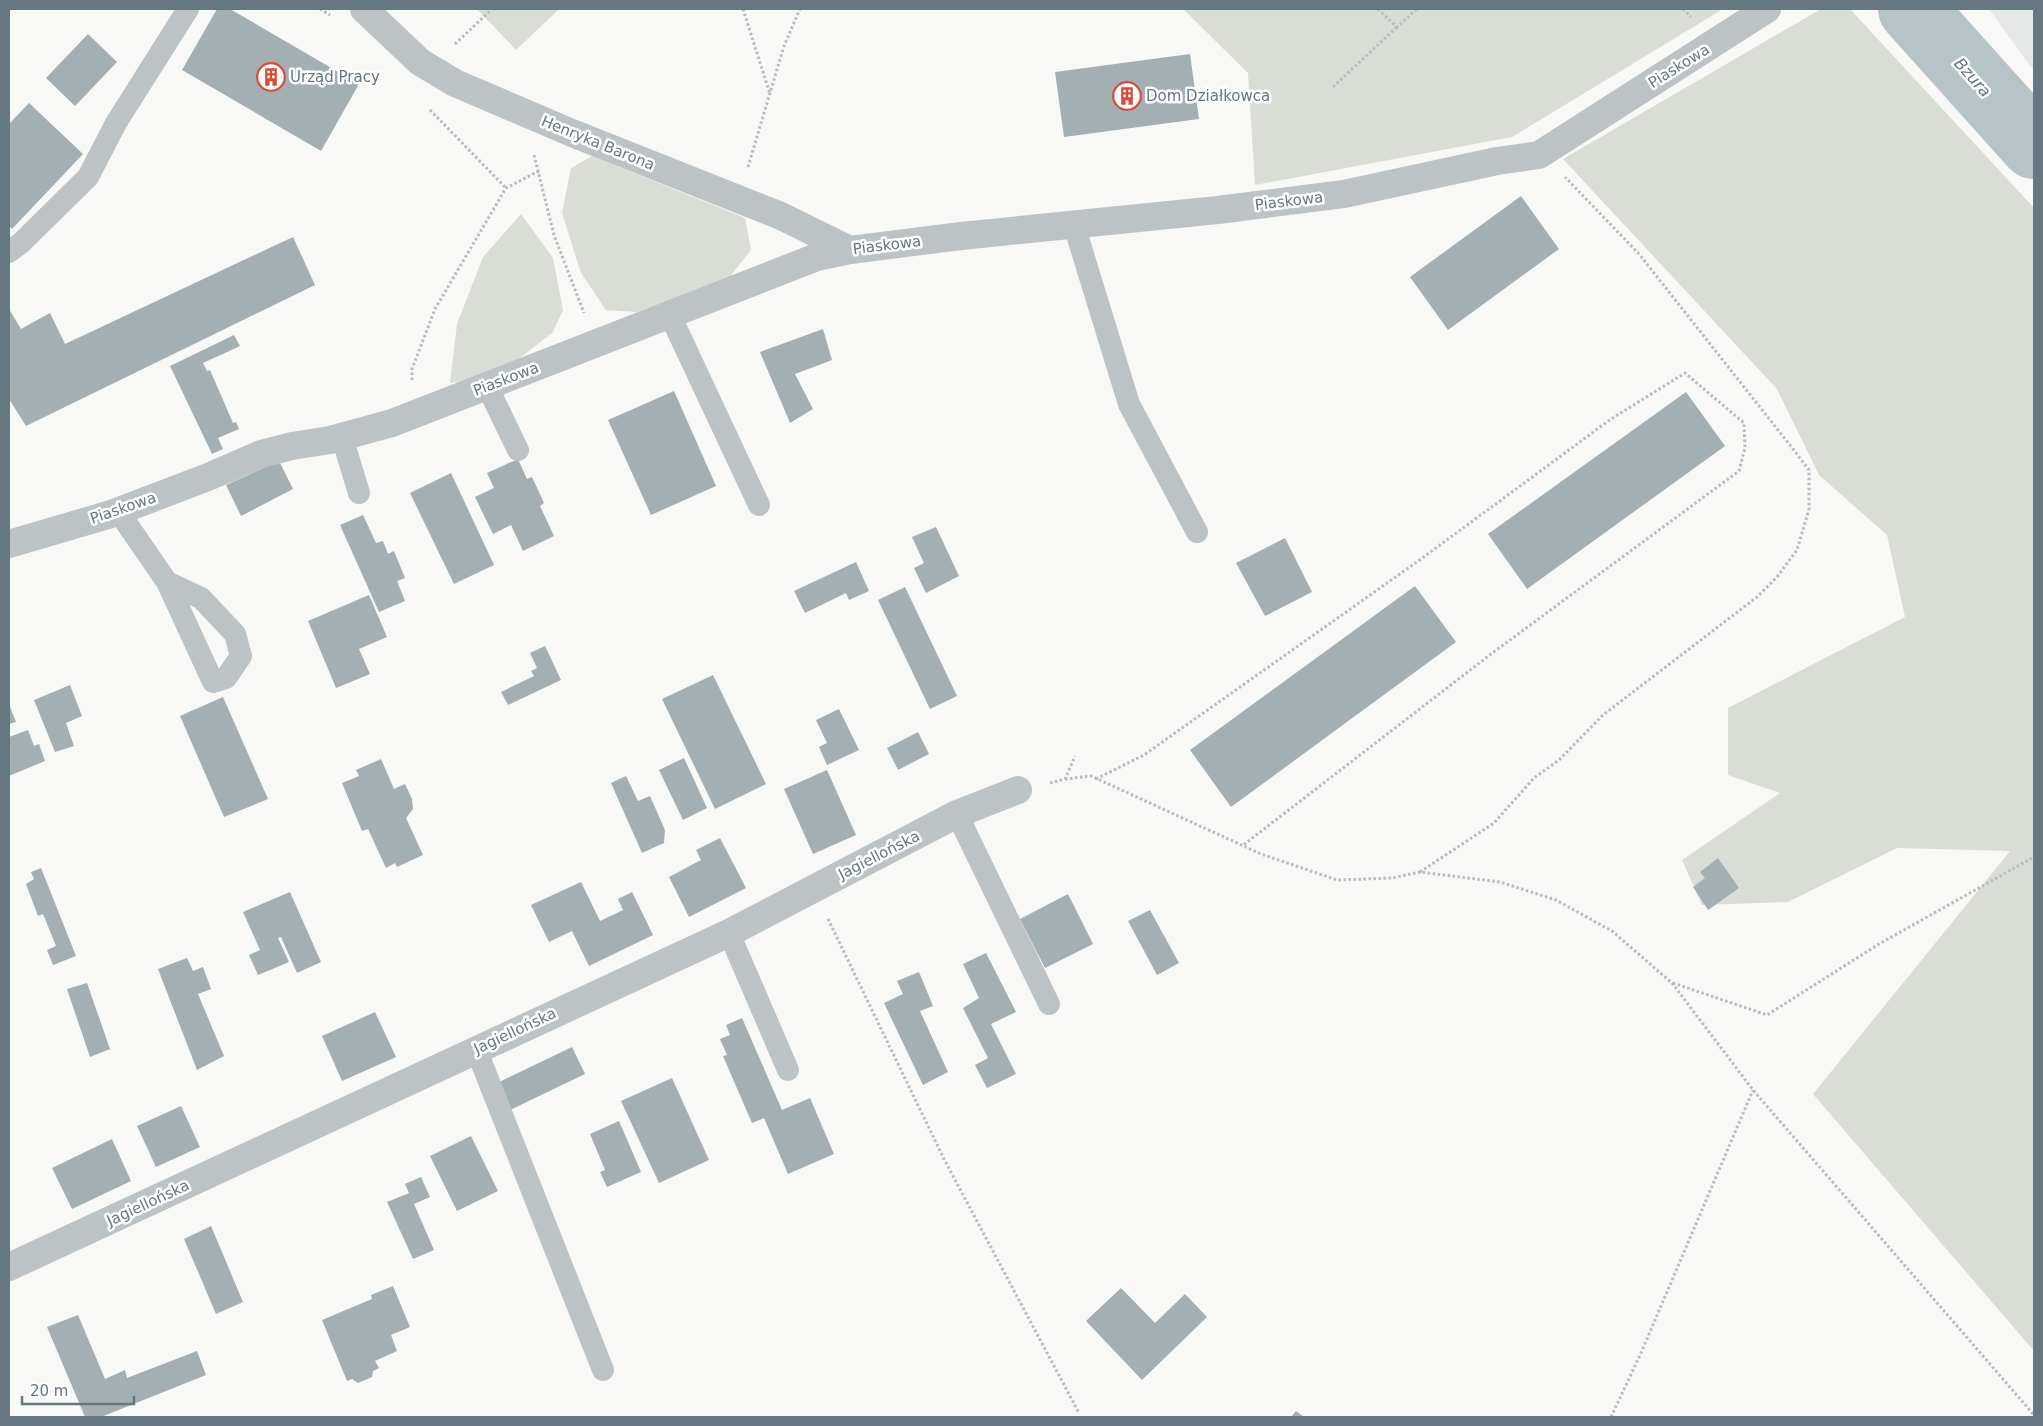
<svg xmlns="http://www.w3.org/2000/svg" width="2043" height="1426" viewBox="0 0 2043 1426" font-family="'DejaVu Sans',sans-serif">
<rect width="100%" height="100%" fill="#f8f8f6"/>
<polygon fill="#e6e8e7" points="1989,9 2034,9 2034,71"/>
<g fill="#d9ddd6">
<polygon points="477,9 559,9 516,50"/>
<polygon points="1183,9 1723,9 1512,137 1255,185 1248,73"/>
<polygon points="1821,9 1850,9 2034,208 2034,1351 1813,1094 2010,851 1897,848 1788,902 1702,905 1682,860 1780,793 1728,775 1728,708 1905,617 1887,535 1819,475 1777,389 1563,159"/>
<polygon points="592,156 745,218 751,250 728,279 637,312 606,310 581,273 562,213 571,168"/>
<polygon points="521,214 553,258 563,310 553,332 496,377 450,383 457,324 483,257"/>
</g>
<g fill="none" stroke-linecap="round" stroke-linejoin="round">
<polyline stroke="#b7c4c7" stroke-width="68" points="1912,9 2034,145"/>
</g>
<g fill="#a4afb3">
<polygon points="217,9 230,9 359,84 321,151 182,70"/>
<polygon points="88,34 117,62 75,106 46,78"/>
<polygon points="1190,54 1199,119 1064,137 1055,72"/>
<polygon points="29,103 83,154 12,229 9,226 9,124"/>
<polygon points="1521,196 1559,249 1448,330 1410,277"/>
<polygon points="293,237 315,285 26,426 9,399 9,309 21,329 50,313 65,344"/>
<polygon points="823,329 832,360 795,374 813,409 790,423 760,352"/>
<polygon points="234,335 240,346 203,363 207,371 210,370 233,423 236,422 239,429 218,438 223,449 212,454 170,366"/>
<polygon points="674,391 716,486 651,515 608,420"/>
<polygon points="1686,392 1725,446 1527,589 1488,534"/>
<polygon points="518,459 527,479 532,477 544,503 540,506 554,536 523,551 511,525 493,534 475,497 494,488 487,473"/>
<polygon points="279,461 293,489 241,516 226,485"/>
<polygon points="451,473 494,565 454,584 410,493"/>
<polygon points="363,515 376,543 383,541 388,554 394,551 405,578 397,581 405,601 379,612 340,525"/>
<polygon points="936,527 959,576 926,593 914,568 924,563 912,537"/>
<polygon points="1285,538 1312,592 1265,616 1236,563"/>
<polygon points="856,562 869,591 849,600 846,593 805,613 794,591"/>
<polygon points="1415,586 1456,642 1231,807 1190,750"/>
<polygon points="905,587 957,696 930,709 878,600"/>
<polygon points="369,595 387,637 359,649 370,674 336,688 308,621"/>
<polygon points="545,646 561,680 508,705 501,692 534,676 531,671 537,668 530,653"/>
<polygon points="713,675 766,784 715,809 662,699"/>
<polygon points="70,685 82,716 66,723 74,746 55,752 34,700"/>
<polygon points="223,697 268,799 224,817 180,716"/>
<polygon points="9,704 16,722 9,724"/>
<polygon points="839,709 859,750 827,765 819,747 827,743 816,720"/>
<polygon points="28,730 34,746 39,744 45,761 9,776 9,737"/>
<polygon points="918,732 929,754 898,770 887,748"/>
<polygon points="684,758 707,808 683,820 659,770"/>
<polygon points="381,759 394,789 405,784 412,799 413,809 406,818 423,855 397,867 395,863 386,868 368,829 362,831 342,783 359,776 356,770"/>
<polygon points="827,770 856,835 813,854 784,789"/>
<polygon points="626,776 638,801 650,796 665,830 664,843 642,853 611,783"/>
<polygon points="720,838 746,888 689,917 669,877 701,860 696,850"/>
<polygon points="1718,858 1739,888 1708,910 1693,887 1705,878 1700,872"/>
<polygon points="41,868 76,956 53,965 47,950 56,946 43,914 38,916 26,884 34,879 31,872"/>
<polygon points="581,882 600,921 623,910 618,899 632,892 653,935 589,966 572,931 549,942 531,905"/>
<polygon points="290,892 321,962 297,973 281,937 278,938 289,962 258,975 249,955 260,950 243,912"/>
<polygon points="1068,894 1093,944 1045,968 1020,919"/>
<polygon points="1150,910 1179,963 1157,975 1128,921"/>
<polygon points="986,953 1016,1012 991,1024 1016,1074 987,1088 975,1065 988,1058 963,1008 979,998 963,964"/>
<polygon points="187,958 193,971 203,967 211,989 198,994 224,1056 197,1070 158,969"/>
<polygon points="919,972 933,1006 920,1011 948,1072 923,1085 884,1003 903,994 897,981"/>
<polygon points="87,983 110,1049 90,1057 67,989"/>
<polygon points="375,1012 396,1057 342,1081 322,1036"/>
<polygon points="742,1018 782,1110 810,1098 834,1154 788,1174 764,1118 752,1123 723,1056 727,1055 720,1039 730,1035 726,1025"/>
<polygon points="572,1047 585,1074 510,1110 497,1083"/>
<polygon points="672,1078 709,1160 659,1183 621,1101"/>
<polygon points="181,1106 200,1147 156,1167 137,1126"/>
<polygon points="619,1121 641,1172 607,1187 600,1172 605,1170 590,1134"/>
<polygon points="471,1136 498,1191 457,1211 430,1156"/>
<polygon points="112,1139 131,1181 72,1209 52,1168"/>
<polygon points="421,1177 430,1197 414,1204 434,1250 413,1259 387,1202 409,1193 405,1184"/>
<polygon points="211,1226 243,1302 216,1314 184,1239"/>
<polygon points="393,1286 410,1327 391,1335 397,1351 375,1361 379,1368 373,1371 372,1377 358,1383 352,1379 347,1381 322,1320 372,1299 371,1295"/>
<polygon points="1121,1288 1155,1323 1185,1294 1207,1317 1142,1380 1086,1321"/>
<polygon points="78,1315 105,1379 125,1370 127,1378 197,1351 206,1375 101,1417 85,1417 47,1327"/>
<polygon points="1296,1411 1304,1417 1291,1417"/>
</g>
<g fill="none" stroke-linecap="round" stroke-linejoin="round">
<g stroke="#b8bcbe" stroke-width="3" stroke-dasharray="2.5 2.5" stroke-linecap="butt">
<polyline points="320,9 330,15"/>
<polyline points="743,9 770,94"/>
<polyline points="1378,9 1397,27 1417,9"/>
<polyline points="1683,9 1691,17"/>
<polyline points="455,44 492,9"/>
<polyline points="1333,87 1397,27"/>
<polyline points="430,110 506,188"/>
<polyline points="534,155 554,235 584,313"/>
<polyline points="748,167 784,46 800,9"/>
<polyline points="412,380 412,369 435,309 506,188 539,171"/>
<polyline points="1065,779 1091,776 1261,854 1337,880 1392,878 1420,872 1500,882 1556,900 1612,931 1672,983 1753,1090 2034,1415"/>
<polyline points="1096,779 1144,755 1421,559 1611,419 1685,373 1744,423 1745,448 1739,471 1491,654 1242,846"/>
<polyline points="1050,783 1065,779 1075,756"/>
<polyline points="1420,872 1494,823 1534,778 1559,760 1603,715 1757,597 1777,577 1797,550 1809,509 1809,470 1793,449 1639,254 1565,177"/>
<polyline points="828,919 944,1159 1079,1413"/>
<polyline points="1673,983 1767,1015 1879,944 2034,857"/>
<polyline points="1611,1417 1641,1353 1753,1090"/>
</g>
<g stroke="#bdc3c5" stroke-width="22">
<polyline points="1074,225 1129,404 1197,532"/>
<polyline points="9,252 21,243 88,177 116,123 188,9"/>
<polyline points="670,315 759,505"/>
<polyline points="487,386 518,450"/>
<polyline points="342,437 359,493"/>
<polyline points="118,511 167,582 201,598 235,634 241,656 226,678 213,682 167,582"/>
<polyline points="957,814 1049,1004"/>
<polyline points="729,933 788,1070"/>
<polyline points="476,1049 603,1370"/>
</g>
<g stroke="#bdc3c5" stroke-width="28">
<polyline points="364,9 420,62 455,83 572,133 781,216 850,250"/>
<polyline points="9,544 111,514 208,477 261,454 292,446 330,440 392,423 817,257 850,250 961,236 1218,210 1344,194 1497,161 1539,155 1767,9"/>
<polyline points="9,1267 729,933 957,814 1018,790"/>
</g>
</g>
<defs>
<symbol id="building-ring" viewBox="-11 -11 22 22"><circle r="9.5" fill="#fff" stroke="#d94b36" stroke-width="1.5"/><path d="M-4-6H4V6H1V3H-1V6H-4ZM-2.5-4.3h1.7v1.8h-1.7ZM.8-4.3h1.7v1.8H.8ZM-2.5-1h1.7V.8h-1.7ZM.8-1h1.7V.8H.8Z" fill="#d94b36"/></symbol>
</defs>
<g fill-rule="evenodd">
<use href="#building-ring" x="255" y="61" width="32" height="32"/>
<use href="#building-ring" x="1111" y="80" width="32" height="32"/>
</g>
<g text-anchor="middle" stroke-width="5" stroke-linejoin="round" paint-order="stroke">
<g font-size="15" fill="#65777f" stroke="#fff">
<text transform="translate(1679 66) rotate(-32)" y="5">Piaskowa</text>
<text transform="translate(598 143) rotate(22)" y="5">Henryka Barona</text>
<text transform="translate(1289 201) rotate(-7)" y="5">Piaskowa</text>
<text transform="translate(887 245) rotate(-7)" y="5">Piaskowa</text>
<text transform="translate(506 379) rotate(-21)" y="5">Piaskowa</text>
<text transform="translate(123 508) rotate(-19)" y="5">Piaskowa</text>
<text transform="translate(879 855) rotate(-27)" y="5">Jagiellońska</text>
<text transform="translate(515 1031) rotate(-25)" y="5">Jagiellońska</text>
<text transform="translate(148 1203) rotate(-25)" y="5">Jagiellońska</text>
</g>
<g font-size="15" fill="#65777f" stroke="#fff" text-anchor="start">
<text x="290" y="82">Urząd Pracy</text>
<text x="1146" y="101">Dom Działkowca</text>
</g>
<g font-size="16" font-style="italic" fill="#607679" stroke="#fff">
<text transform="translate(1973 77) rotate(48)" y="6">Bzura</text>
</g>
</g>
<rect width="2043" height="1426" fill="none" stroke="#65777f" stroke-width="20"/>
<path d="M22 1396v8h112v-8" fill="none" stroke="#65777f" stroke-width="2.5"/>
<text x="30" y="1396" font-size="15" fill="#65777f" stroke="#ffffff" stroke-width="4" paint-order="stroke">20 m</text>
</svg>
